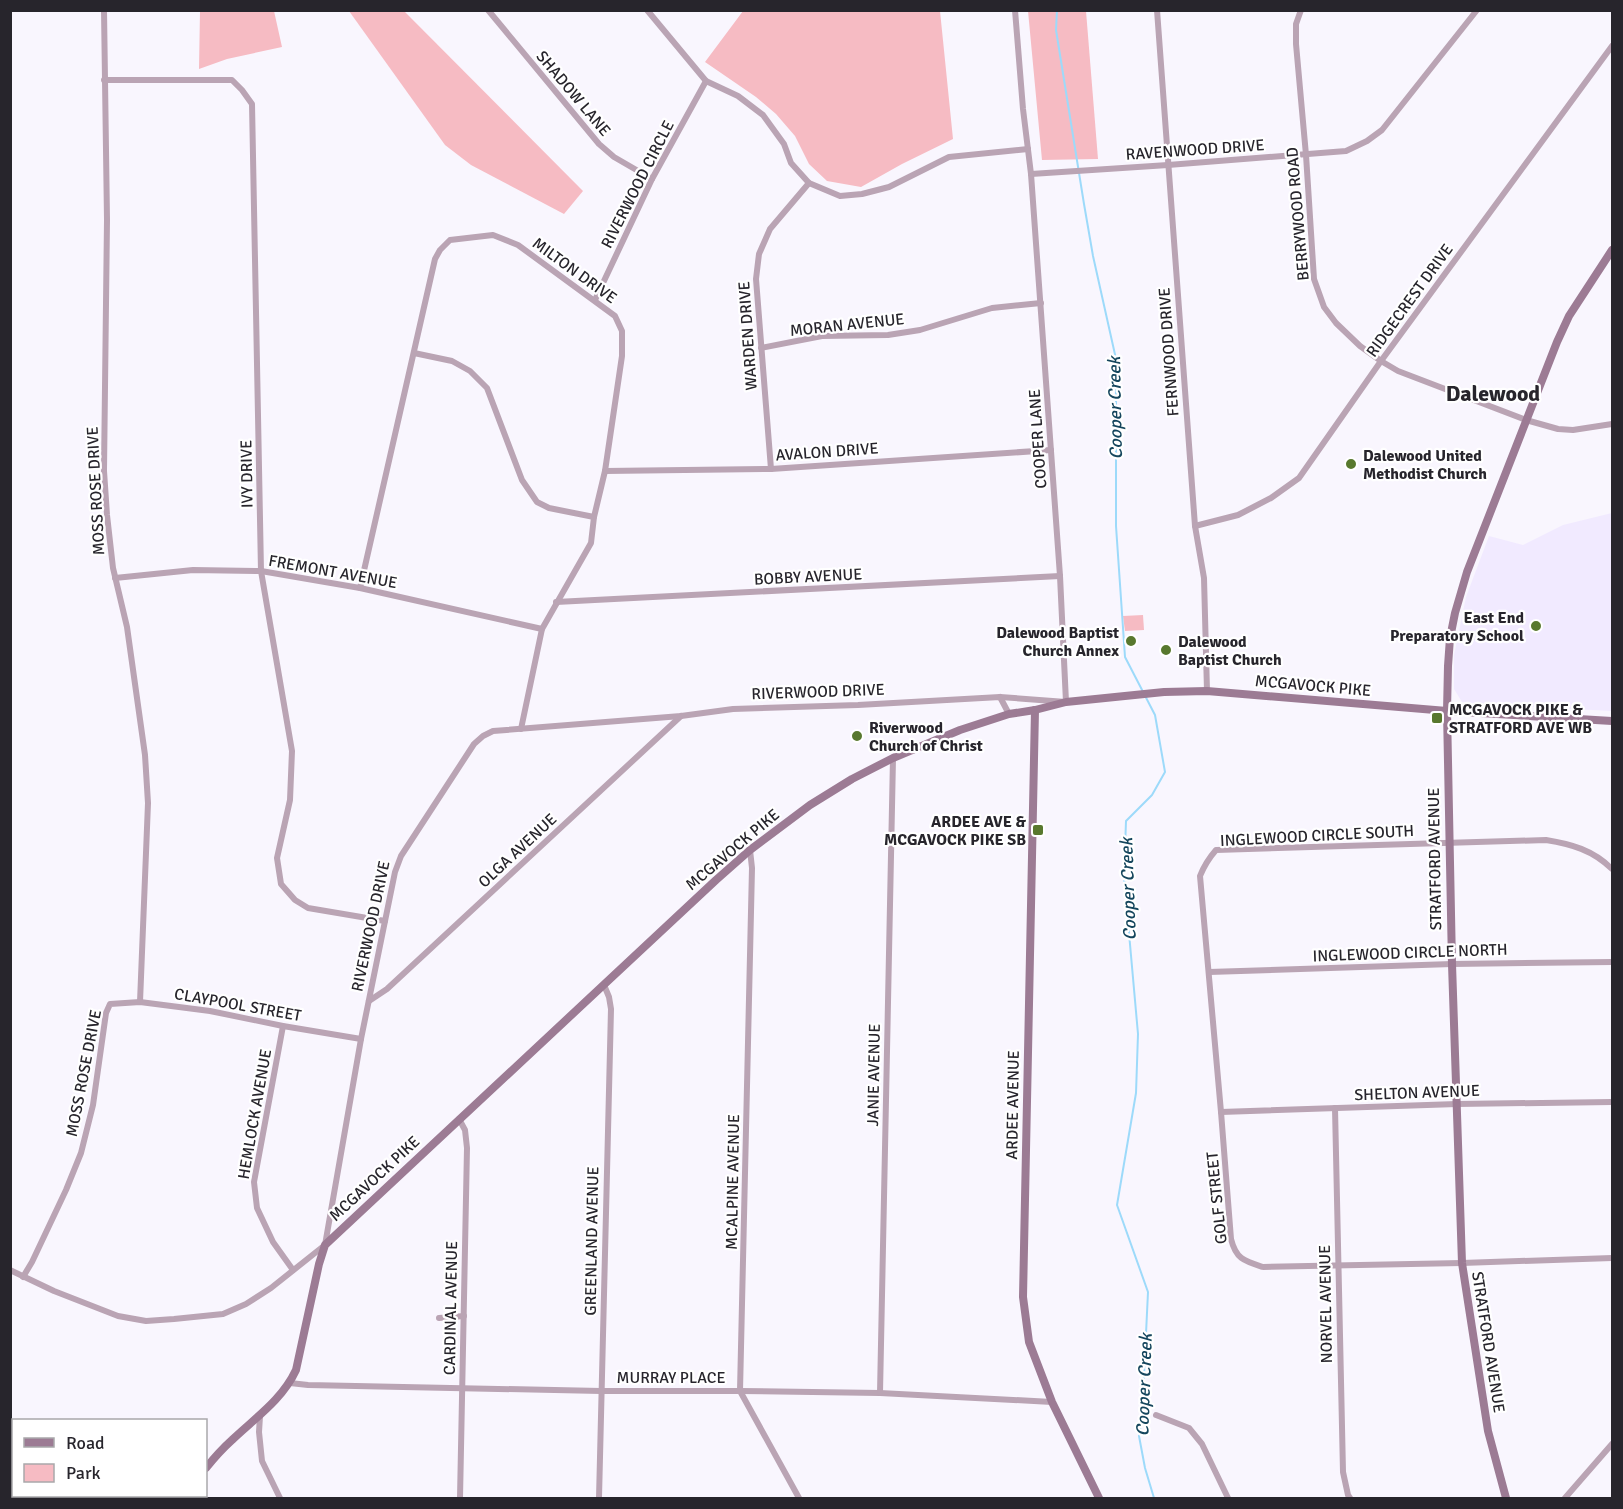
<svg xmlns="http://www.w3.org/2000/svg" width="1623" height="1509" viewBox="0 0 1623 1509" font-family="Signika,sans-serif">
<rect width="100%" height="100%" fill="#f9f6fe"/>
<polygon fill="#f1eaff" points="1612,513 1612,711 1516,706 1462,702 1454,689 1454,655 1466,597 1489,536 1523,545 1563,525"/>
<g fill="#f6bbc3">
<polygon points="200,11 274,11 282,47 227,59 199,69"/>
<polygon points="349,11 404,11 583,191 564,214 471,165 445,145"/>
<polygon points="743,11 940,11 953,139 902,164 861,187 827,181 809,164 795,136 776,114 756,97 705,62"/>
<polygon points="1028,11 1086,11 1098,159 1042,160"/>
<polygon points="1143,615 1144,630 1125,631 1123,616"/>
</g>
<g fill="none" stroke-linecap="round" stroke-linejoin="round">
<polyline stroke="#9ddafa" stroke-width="2" points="1057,10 1056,30 1084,204 1093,256 1116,359 1116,526 1125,657 1155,715 1165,772 1152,795 1126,821 1124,877 1138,1034 1136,1093 1117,1205 1148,1292 1142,1417 1139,1436 1145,1468 1154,1498"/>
<g stroke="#baa4b4" stroke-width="6">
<polyline points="104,10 107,220 104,471 107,515 113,568 127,627 145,755 148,803 140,1002"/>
<polyline points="488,10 599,144 614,157 652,179"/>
<polyline points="647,10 706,81 738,96 763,115 784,144 791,163 809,183 840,196 862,194 889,187 949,157 1028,149"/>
<polyline points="1157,10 1195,526 1204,578 1207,691"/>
<polyline points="1301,10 1296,24 1296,44 1306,155 1314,279 1324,307 1336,323 1360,346 1381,361 1398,371 1526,420 1558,429 1573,430 1612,424"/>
<polyline points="104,80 232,80 242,90 252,104 261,571 292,751 290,800 277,858 281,884 295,900 308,908 385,921"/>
<polyline points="1031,174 1168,165 1346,151 1367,141 1382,130 1477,10"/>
<polyline points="595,300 652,179 706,81"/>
<polyline points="761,348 822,336 888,335 920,330 992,308 1041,303"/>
<polyline points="414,353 452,361 470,371 487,388 522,480 537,502 549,508 594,517"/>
<polyline points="771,469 756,279 759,254 770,229 809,183"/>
<polyline points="605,471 771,469 1051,450"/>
<polyline points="1195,526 1238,515 1271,498 1299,478 1381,361 1612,46"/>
<polyline points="115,578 193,570 261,571 360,588 542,629"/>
<polyline points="360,588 435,259 440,250 450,240 493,235 518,245 615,316 622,331 622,356 605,471 594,517 591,543 542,629 521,729"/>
<polyline points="556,602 1060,576"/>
<polyline points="1000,697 1009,714"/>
<polyline points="750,850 752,868 740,1391 799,1498"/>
<path d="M1612 869C1593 850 1571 844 1546 840L1216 850C1209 858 1204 866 1200 876L1221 1112 1231 1239C1236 1259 1244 1261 1263 1267L1462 1263 1612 1258"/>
<polyline points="1209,972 1452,964 1612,962"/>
<polyline points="369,1001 387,989 681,716"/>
<polyline points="283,1026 254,1182 257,1208 273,1242 293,1270"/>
<polyline points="1335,1108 1343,1472 1348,1495 1350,1498"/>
<polyline points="1221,1112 1457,1104 1612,1102"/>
<polyline points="459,1119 465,1130 467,1148 460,1498"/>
<polyline points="10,1270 54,1291 118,1316 146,1321 174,1319 223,1314 246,1304 271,1288 325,1245 361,1039 395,872 401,856 474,744 483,736 493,731 681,716 733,709 858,705 1000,697 1066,702 1060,576 1031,174 1023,109 1015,10"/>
<polyline points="23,1277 32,1262 66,1190 81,1153 93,1105 106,1013 110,1004 140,1002 210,1011 283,1026 361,1039"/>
<polyline points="439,1318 464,1316"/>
<polyline points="290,1383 308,1385 601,1391 740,1391 880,1393 1052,1402"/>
<polyline points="880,1393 893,758"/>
<polyline points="1156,1415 1189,1428 1202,1444 1228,1498"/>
<polyline points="260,1416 259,1432 262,1461 280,1498"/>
<polyline points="115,1496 120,1498"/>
<polyline points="599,1498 611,1009 609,997 604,985"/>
<polyline points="1565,1498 1612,1444"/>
</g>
<g stroke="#9c7b94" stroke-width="8">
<polyline points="1035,710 1023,1297 1029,1342 1052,1402 1099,1498"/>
<path d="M206 1468C214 1458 222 1449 232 1440 255 1418 282 1400 296 1370L319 1264 325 1245 716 880 750 850 810 805 852 779 893 758 960 730 1009 714 1035 710 1066 702 1164 692 1207 691 1447 711 1612 721"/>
<polyline points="187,1498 189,1496"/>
<polyline points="1506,1498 1488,1431 1462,1263 1452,964 1447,711 1448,666 1450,638 1455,613 1467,572 1557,342 1569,316 1612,250"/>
</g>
</g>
<g fill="#58782e" stroke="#fff" stroke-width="2">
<circle cx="1351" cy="464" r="6"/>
<circle cx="1536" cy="626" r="6"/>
<circle cx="1131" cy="641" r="6"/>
<circle cx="1166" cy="650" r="6"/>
<rect x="1431" y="712" width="12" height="12" rx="3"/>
<circle cx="857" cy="736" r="6"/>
<rect x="1032" y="824" width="12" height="12" rx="3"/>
</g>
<g text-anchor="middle" stroke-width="4.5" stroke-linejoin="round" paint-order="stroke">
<g font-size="16" fill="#27252c" stroke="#fff">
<text transform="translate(574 93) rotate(50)" y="6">SHADOW LANE</text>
<text transform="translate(1195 149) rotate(-4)" y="6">RAVENWOOD DRIVE</text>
<text transform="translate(637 184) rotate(-63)" y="6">RIVERWOOD CIRCLE</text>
<text transform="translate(1297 214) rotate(-95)" y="6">BERRYWOOD ROAD</text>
<text transform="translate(575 270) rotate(36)" y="6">MILTON DRIVE</text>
<text transform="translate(1409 300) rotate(-54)" y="6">RIDGECREST DRIVE</text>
<text transform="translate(847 324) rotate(-6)" y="6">MORAN AVENUE</text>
<text transform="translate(747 336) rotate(-94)" y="6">WARDEN DRIVE</text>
<text transform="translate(1168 352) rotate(-94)" y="6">FERNWOOD DRIVE</text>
<text transform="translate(1037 439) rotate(-94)" y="6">COOPER LANE</text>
<text transform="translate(827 451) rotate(-4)" y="6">AVALON DRIVE</text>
<text transform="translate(246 474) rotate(-91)" y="6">IVY DRIVE</text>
<text transform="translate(95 491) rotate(-93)" y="6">MOSS ROSE DRIVE</text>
<text transform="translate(333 571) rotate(10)" y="6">FREMONT AVENUE</text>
<text transform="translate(808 576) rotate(-3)" y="6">BOBBY AVENUE</text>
<text transform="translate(1313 685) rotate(5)" y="6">MCGAVOCK PIKE</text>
<text transform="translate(818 691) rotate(-2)" y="6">RIVERWOOD DRIVE</text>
<text transform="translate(1317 835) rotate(-3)" y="6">INGLEWOOD CIRCLE SOUTH</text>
<text transform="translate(732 849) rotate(-40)" y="6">MCGAVOCK PIKE</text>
<text transform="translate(517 850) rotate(-43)" y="6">OLGA AVENUE</text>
<text transform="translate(1434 859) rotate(-91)" y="6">STRATFORD AVENUE</text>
<text transform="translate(370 926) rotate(-78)" y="6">RIVERWOOD DRIVE</text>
<text transform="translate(1410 952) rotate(-2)" y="6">INGLEWOOD CIRCLE NORTH</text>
<text transform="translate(238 1004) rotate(10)" y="6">CLAYPOOL STREET</text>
<text transform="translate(83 1073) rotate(-79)" y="6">MOSS ROSE DRIVE</text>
<text transform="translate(873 1075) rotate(-89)" y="6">JANIE AVENUE</text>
<text transform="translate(1417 1092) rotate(-2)" y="6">SHELTON AVENUE</text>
<text transform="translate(1012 1105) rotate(-89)" y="6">ARDEE AVENUE</text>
<text transform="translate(254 1114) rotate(-80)" y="6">HEMLOCK AVENUE</text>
<text transform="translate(374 1178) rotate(-43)" y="6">MCGAVOCK PIKE</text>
<text transform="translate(732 1182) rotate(-89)" y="6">MCALPINE AVENUE</text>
<text transform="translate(1216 1198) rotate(-96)" y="6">GOLF STREET</text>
<text transform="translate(591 1241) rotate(-89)" y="6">GREENLAND AVENUE</text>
<text transform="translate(1325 1304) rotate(-91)" y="6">NORVEL AVENUE</text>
<text transform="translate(450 1308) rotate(-89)" y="6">CARDINAL AVENUE</text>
<text transform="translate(1489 1342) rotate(81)" y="6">STRATFORD AVENUE</text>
<text x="671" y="1383">MURRAY PLACE</text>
</g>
<g font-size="16" font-weight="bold" fill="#27252c" stroke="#fff" text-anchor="start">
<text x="1363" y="461">Dalewood United<tspan x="1363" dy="18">Methodist Church</tspan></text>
<text x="1524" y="623" text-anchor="end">East End<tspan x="1524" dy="18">Preparatory School</tspan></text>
<text x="1119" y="638" text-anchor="end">Dalewood Baptist<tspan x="1119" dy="18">Church Annex</tspan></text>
<text x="1178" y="647">Dalewood<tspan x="1178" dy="18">Baptist Church</tspan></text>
<text x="1449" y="715">MCGAVOCK PIKE &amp;<tspan x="1449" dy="18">STRATFORD AVE WB</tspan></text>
<text x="869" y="733">Riverwood<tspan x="869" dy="18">Church of Christ</tspan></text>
<text x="1026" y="827" text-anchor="end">ARDEE AVE &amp;<tspan x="1026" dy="18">MCGAVOCK PIKE SB</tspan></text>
</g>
<g font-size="18" font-style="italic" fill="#15465d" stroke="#fff">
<text transform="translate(1115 408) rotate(-91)" y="6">Cooper Creek</text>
<text transform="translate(1128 889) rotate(-92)" y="6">Cooper Creek</text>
<text transform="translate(1144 1385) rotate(-88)" y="6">Cooper Creek</text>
</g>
<g font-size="22" font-weight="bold" fill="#27252c" stroke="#fff">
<text x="1493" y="401">Dalewood</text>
</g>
</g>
<rect width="1623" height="1509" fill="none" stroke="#27252c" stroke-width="24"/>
<rect x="12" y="1419" width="195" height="78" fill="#ffffff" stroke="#a9a8ab" stroke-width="1.5"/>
<rect x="24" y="1438" width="30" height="9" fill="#9c7b94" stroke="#a9a8ab" stroke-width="1.5"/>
<text x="66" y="1449" font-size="18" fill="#27252c">Road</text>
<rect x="24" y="1464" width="30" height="18" fill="#f6bbc3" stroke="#a9a8ab" stroke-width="1.5"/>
<text x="66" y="1479" font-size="18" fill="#27252c">Park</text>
</svg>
